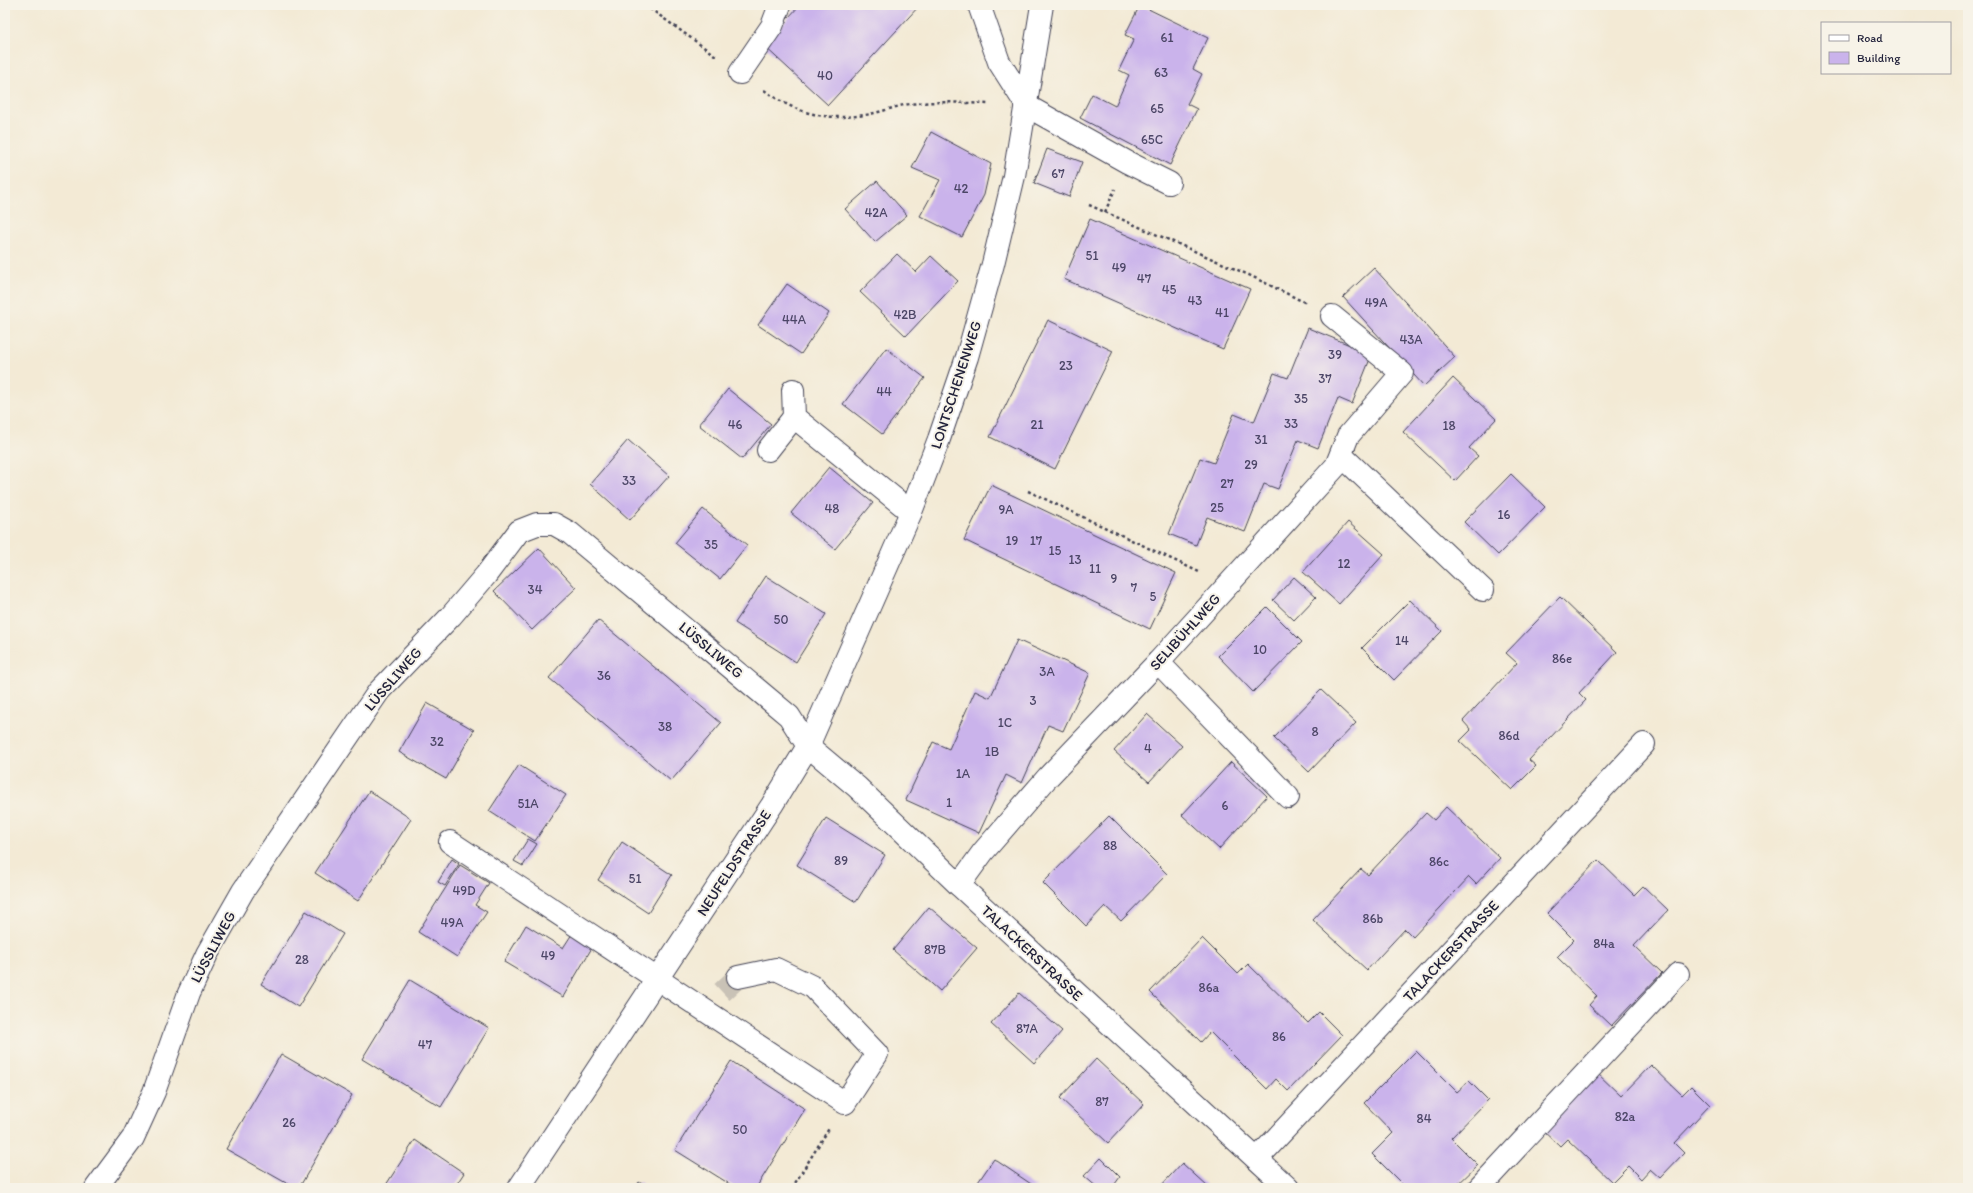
<svg xmlns="http://www.w3.org/2000/svg" width="1973" height="1193" viewBox="0 0 1973 1193" font-family="Itim,sans-serif">
<rect width="100%" height="100%" fill="#f7f3e8"/>
<filter id="ink" filterUnits="userSpaceOnUse"><feTurbulence type="fractalNoise" baseFrequency=".025" numOctaves="2"/><feDisplacementMap in="SourceGraphic" scale="8" xChannelSelector="R" yChannelSelector="G"/><feConvolveMatrix kernelMatrix="1 2 1 2 8 2 1 2 1" color-interpolation-filters="sRGB"/></filter>
<filter id="wash" filterUnits="userSpaceOnUse"><feTurbulence type="fractalNoise" baseFrequency=".012" numOctaves="4" result="noise"/><feDisplacementMap in="SourceGraphic" scale="16" xChannelSelector="R" yChannelSelector="G"/><feGaussianBlur stdDeviation="0.9" result="paint"/><feColorMatrix in="noise" values="0 0 0 0 0 0 0 0 0 0 0 0 0 0 0 0 0 1.4 0 .05"/><feComposite in="paint" operator="in"/></filter>
<g filter="url(#wash)">
<rect width="100%" height="100%" fill="#f3ead5"/>
<g id="blocks">
<g fill="#cab3eb">
<polygon points="800,5 920,5 828,105 763,45"/>
<polygon points="1140,5 1208,38 1193,69 1202,74 1187,104 1197,109 1170,165 1080,118 1092,94 1115,106 1129,75 1119,70 1134,39 1125,35"/>
<polygon points="931,132 991,164 984,195 962,237 920,216 940,180 912,168"/>
<polygon points="1047,149 1082,162 1069,197 1034,183"/>
<polygon points="877,181 907,215 875,242 845,209"/>
<polygon points="1090,219 1250,289 1223,349 1064,279"/>
<polygon points="897,254 916,272 931,256 958,281 906,336 860,292"/>
<polygon points="1374,268 1455,357 1424,386 1343,297"/>
<polygon points="787,284 829,313 801,354 758,325"/>
<polygon points="1048,320 1113,351 1055,469 990,437"/>
<polygon points="1308,328 1372,354 1352,404 1338,398 1318,448 1298,440 1278,489 1264,484 1245,532 1207,517 1196,545 1169,534 1200,458 1214,463 1234,414 1254,422 1274,373 1288,378"/>
<polygon points="886,348 925,378 882,434 843,404"/>
<polygon points="1453,378 1496,419 1469,448 1478,456 1455,481 1403,432"/>
<polygon points="728,389 771,424 742,459 699,425"/>
<polygon points="628,440 669,476 630,520 590,484"/>
<polygon points="829,467 873,503 835,549 791,513"/>
<polygon points="1511,474 1545,507 1498,555 1464,522"/>
<polygon points="991,485 1176,573 1150,629 964,540"/>
<polygon points="703,509 747,545 720,579 675,543"/>
<polygon points="1348,522 1384,554 1339,604 1303,572"/>
<polygon points="539,548 576,588 532,630 494,591"/>
<polygon points="766,576 826,614 796,662 735,623"/>
<polygon points="1294,577 1316,597 1294,620 1273,600"/>
<polygon points="1560,597 1617,652 1579,693 1586,700 1529,760 1536,766 1512,790 1460,741 1471,730 1463,721 1517,663 1506,653"/>
<polygon points="1410,600 1442,631 1394,680 1362,648"/>
<polygon points="1267,607 1302,642 1253,692 1218,656"/>
<polygon points="598,620 721,723 671,781 549,678"/>
<polygon points="1017,640 1090,673 1063,731 1048,725 1022,783 1006,775 979,833 906,800 933,742 949,749 975,691 990,698"/>
<polygon points="1321,690 1356,723 1309,772 1274,738"/>
<polygon points="427,703 474,730 446,779 399,752"/>
<polygon points="1147,714 1182,746 1149,782 1114,751"/>
<polygon points="1231,762 1267,796 1219,849 1182,815"/>
<polygon points="519,765 566,795 535,841 489,811"/>
<polygon points="369,791 411,819 358,901 315,873"/>
<polygon points="1446,807 1500,858 1476,884 1469,877 1413,937 1405,929 1367,970 1313,920 1361,869 1368,875 1426,813 1434,820"/>
<polygon points="1109,816 1167,874 1121,921 1105,906 1086,926 1043,883"/>
<polygon points="826,818 885,855 856,902 797,865"/>
<polygon points="528,839 537,844 523,866 514,861"/>
<polygon points="622,842 672,875 648,913 598,880"/>
<polygon points="452,859 459,864 445,886 438,882"/>
<polygon points="1598,860 1634,895 1643,886 1668,910 1634,946 1662,973 1611,1026 1589,1005 1597,996 1557,957 1574,940 1547,913"/>
<polygon points="460,865 489,883 475,905 487,912 457,957 418,932"/>
<polygon points="929,907 977,948 940,991 893,950"/>
<polygon points="306,911 343,934 298,1007 261,984"/>
<polygon points="526,925 563,948 572,934 593,946 563,997 504,962"/>
<polygon points="1202,938 1238,974 1248,964 1308,1023 1319,1012 1342,1035 1288,1091 1276,1079 1267,1089 1210,1032 1201,1042 1150,992"/>
<polygon points="410,980 489,1028 441,1107 362,1059"/>
<polygon points="1019,993 1062,1031 1034,1063 991,1024"/>
<polygon points="1416,1051 1457,1092 1469,1081 1488,1100 1451,1138 1478,1165 1454,1188 1406,1188 1372,1154 1393,1133 1364,1103"/>
<polygon points="281,1054 352,1095 299,1188 295,1188 226,1149"/>
<polygon points="1096,1059 1144,1104 1108,1143 1060,1098"/>
<polygon points="731,1061 805,1109 756,1188 736,1188 675,1150"/>
<polygon points="1651,1065 1682,1095 1691,1086 1710,1105 1674,1143 1684,1153 1660,1178 1650,1169 1641,1179 1628,1166 1612,1182 1567,1139 1560,1146 1540,1127 1595,1071 1621,1096"/>
<polygon points="415,1140 464,1173 454,1188 384,1188"/>
<polygon points="1101,1158 1120,1177 1112,1188 1098,1188 1084,1176"/>
<polygon points="994,1159 1037,1188 974,1188"/>
<polygon points="1182,1163 1209,1188 1159,1188"/>
<polygon points="639,1182 648,1188 635,1188"/>
</g>
</g>
</g>
<g filter="url(#ink)">
<use href="#blocks" fill-opacity="0" stroke="#414052" stroke-width="1"/>
<g fill="none" stroke-linecap="round" stroke-linejoin="round">
<polyline stroke="#c9c2b6" stroke-width="22" stroke-dasharray="22 11" stroke-linecap="butt" points="722,992 738,977"/>
<defs>
<g id="minor">
<polyline points="979,5 999,62 1027,106 1127,162 1169,183"/>
<polyline points="740,73 772,26 780,5"/>
<polyline points="793,390 794,417 911,512"/>
<polyline points="768,450 794,417"/>
<polyline points="1341,455 1483,590"/>
<polyline points="1158,662 1288,797"/>
<polyline points="450,842 845,1103 877,1054 813,987 776,969 738,977"/>
<polyline points="959,885 983,852 1048,777 1158,662 1336,466 1348,436 1402,373 1332,316"/>
<polyline points="1257,1159 1644,744"/>
<polyline points="96,1188 133,1138 154,1092 189,993 207,954 243,891 379,691 451,616 486,575 519,531 537,524 554,524 570,533 789,716 808,746 857,787 959,885 1288,1188"/>
<polyline points="519,1188 772,805 808,746 911,512 939,439 967,357 993,264 1014,176 1042,5"/>
<polyline points="1479,1188 1678,974"/>
</g>
</defs>
<use href="#minor" stroke="#414052" stroke-width="24"/>
<g stroke="#414052" stroke-width="2.5" stroke-dasharray="3 3" stroke-linecap="butt">
<polyline points="645,5 716,56"/>
<path d="M764 90C797 114 825 121 865 115 878 113 891 108 904 105 932 100 961 103 989 104"/>
<polyline points="1089,205 1249,275 1306,303"/>
<polyline points="1105,212 1115,189"/>
<polyline points="1028,491 1199,572"/>
<polyline points="792,1188 830,1127"/>
</g>
<use href="#minor" stroke="#fff" stroke-width="22"/>
</g>
</g>
<g text-anchor="middle" stroke-width="4" stroke-linejoin="round" paint-order="stroke">
<g font-size="13" fill="#4c4667">
<text x="1167" y="42">61</text>
<text x="1161" y="77">63</text>
<text x="825" y="80">40</text>
<text x="1157" y="113">65</text>
<text x="1152" y="144">65C</text>
<text x="1058" y="178">67</text>
<text x="961" y="193">42</text>
<text x="876" y="217">42A</text>
<text x="1092" y="260">51</text>
<text x="1119" y="272">49</text>
<text x="1144" y="283">47</text>
<text x="1169" y="294">45</text>
<text x="1195" y="305">43</text>
<text x="1376" y="307">49A</text>
<text x="1222" y="317">41</text>
<text x="905" y="319">42B</text>
<text x="794" y="324">44A</text>
<text x="1411" y="344">43A</text>
<text x="1335" y="359">39</text>
<text x="1066" y="370">23</text>
<text x="1325" y="383">37</text>
<text x="884" y="396">44</text>
<text x="1301" y="403">35</text>
<text x="1291" y="428">33</text>
<text x="735" y="429">46</text>
<text x="1037" y="429">21</text>
<text x="1449" y="430">18</text>
<text x="1261" y="444">31</text>
<text x="1251" y="469">29</text>
<text x="629" y="485">33</text>
<text x="1227" y="488">27</text>
<text x="1217" y="512">25</text>
<text x="832" y="513">48</text>
<text x="1006" y="514">9A</text>
<text x="1504" y="519">16</text>
<text x="1012" y="545">19</text>
<text x="1036" y="545">17</text>
<text x="711" y="549">35</text>
<text x="1055" y="555">15</text>
<text x="1075" y="564">13</text>
<text x="1344" y="568">12</text>
<text x="1095" y="573">11</text>
<text x="1114" y="583">9</text>
<text x="1134" y="592">7</text>
<text x="535" y="594">34</text>
<text x="1153" y="601">5</text>
<text x="781" y="624">50</text>
<text x="1402" y="645">14</text>
<text x="1260" y="654">10</text>
<text x="1562" y="663">86e</text>
<text x="1047" y="676">3A</text>
<text x="604" y="680">36</text>
<text x="1033" y="705">3</text>
<text x="1005" y="727">1C</text>
<text x="665" y="731">38</text>
<text x="1315" y="736">8</text>
<text x="1509" y="740">86d</text>
<text x="437" y="746">32</text>
<text x="1148" y="753">4</text>
<text x="992" y="756">1B</text>
<text x="963" y="778">1A</text>
<text x="949" y="807">1</text>
<text x="528" y="808">51A</text>
<text x="1225" y="810">6</text>
<text x="1110" y="850">88</text>
<text x="841" y="865">89</text>
<text x="1439" y="866">86c</text>
<text x="635" y="883">51</text>
<text x="464" y="895">49D</text>
<text x="1373" y="923">86b</text>
<text x="452" y="927">49A</text>
<text x="1604" y="948">84a</text>
<text x="935" y="954">87B</text>
<text x="548" y="960">49</text>
<text x="302" y="964">28</text>
<text x="1209" y="992">86a</text>
<text x="1027" y="1033">87A</text>
<text x="1279" y="1041">86</text>
<text x="425" y="1049">47</text>
<text x="1102" y="1106">87</text>
<text x="1625" y="1121">82a</text>
<text x="1424" y="1123">84</text>
<text x="289" y="1127">26</text>
<text x="740" y="1134">50</text>
</g>
<g font-size="15" fill="#22223b" stroke="#f7f3e8">
<text transform="translate(956 385) rotate(-72)" y="5">LONTSCHENENWEG</text>
<text transform="translate(1185 632) rotate(-48)" y="5">SELIBÜHLWEG</text>
<text transform="translate(711 650) rotate(40)" y="5">LÜSSLIWEG</text>
<text transform="translate(393 679) rotate(-49)" y="5">LÜSSLIWEG</text>
<text transform="translate(734 863) rotate(-57)" y="5">NEUFELDSTRASSE</text>
<text transform="translate(213 947) rotate(-62)" y="5">LÜSSLIWEG</text>
<text transform="translate(1451 951) rotate(-47)" y="5">TALACKERSTRASSE</text>
<text transform="translate(1032 953) rotate(43)" y="5">TALACKERSTRASSE</text>
</g>
</g>
<rect width="1973" height="1193" fill="none" stroke="#f7f3e8" stroke-width="20"/>
<rect x="1821" y="22" width="130" height="52" fill="#f7f3e8" stroke="#a29fa3"/>
<rect x="1829" y="35" width="20" height="6" fill="#ffffff" stroke="#a29fa3"/>
<text x="1857" y="42" font-size="12" fill="#22223b">Road</text>
<rect x="1829" y="52" width="20" height="12" fill="#cab3eb" stroke="#a29fa3"/>
<text x="1857" y="62" font-size="12" fill="#22223b">Building</text>
</svg>
